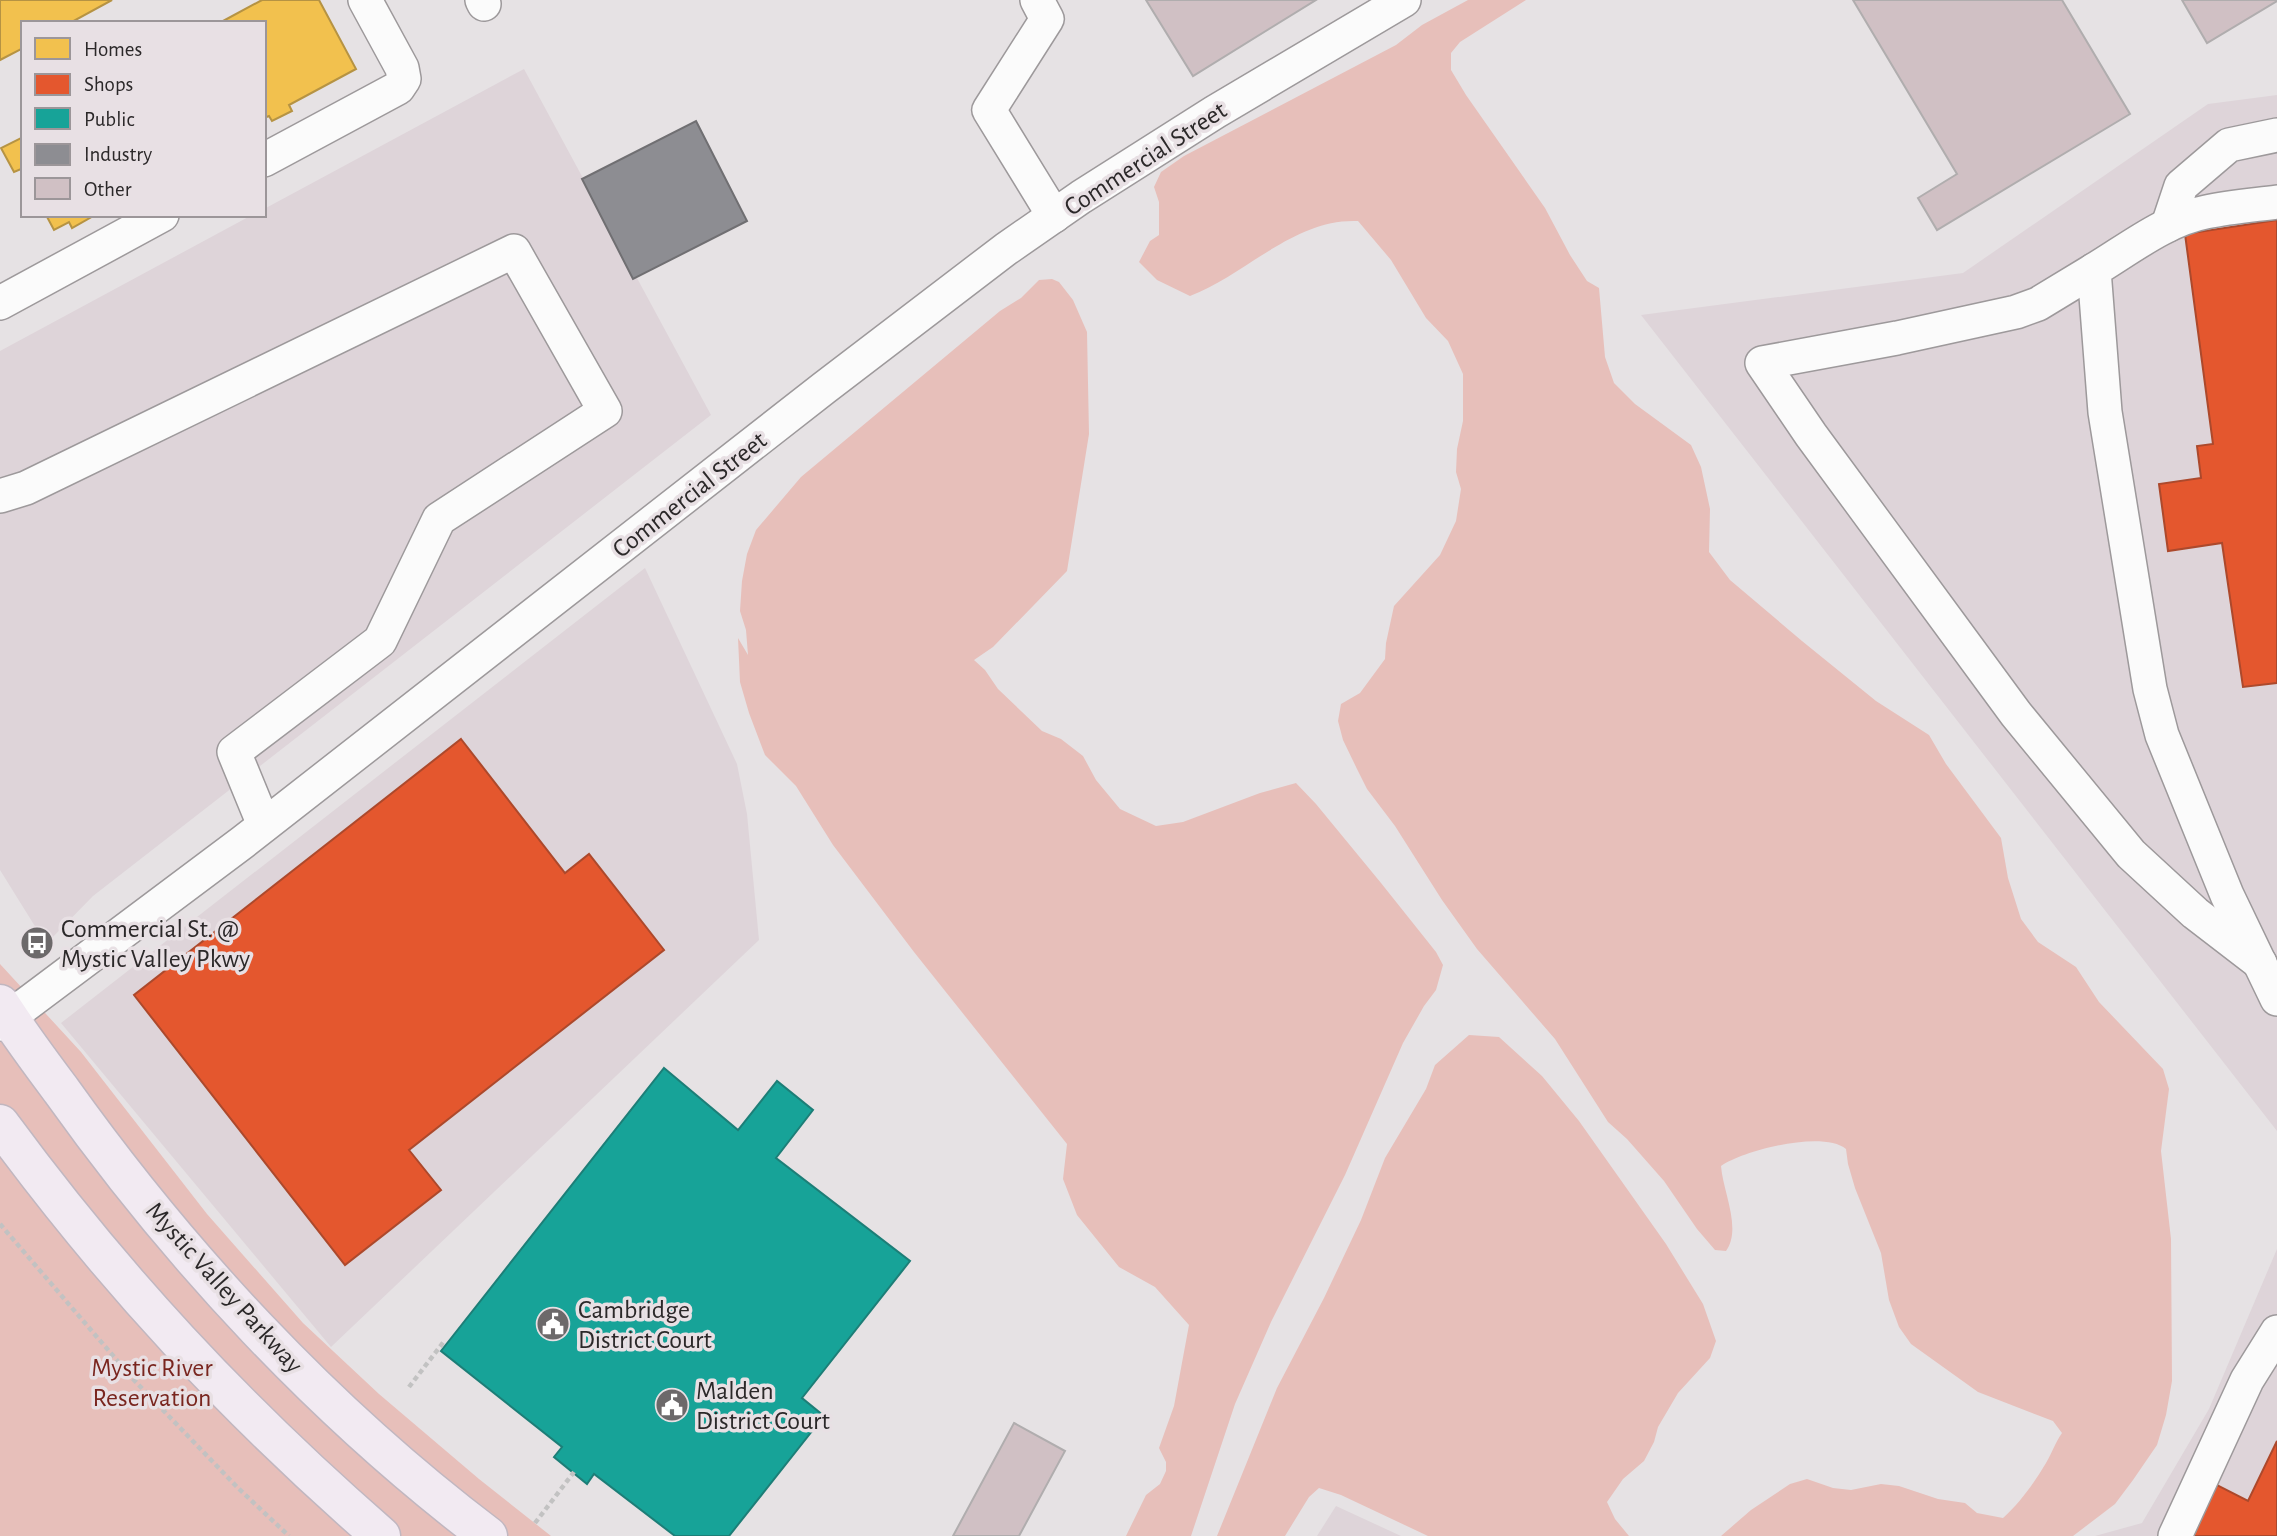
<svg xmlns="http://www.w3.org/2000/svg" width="2277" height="1536" viewBox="0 0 2277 1536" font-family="'Alegreya Sans',sans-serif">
<rect width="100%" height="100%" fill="#e6e2e4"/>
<g fill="#ded4d9">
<polygon points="524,69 711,415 93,896 46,944 0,870 0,351 252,215 264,215 264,209"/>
<polygon points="2277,95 2277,1131 1641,315 1963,273 2208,104"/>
<polygon points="645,568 737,764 747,814 759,940 331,1347 61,1023"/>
<polygon points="2277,1249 2277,1536 2095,1536 2142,1523 2209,1409"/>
<polygon points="1336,1506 1401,1536 1317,1536"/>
</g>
<g fill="#e7bfba">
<path d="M1468 0H1526L1460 42 1451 53V70L1466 95 1545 208 1570 255 1587 281 1599 288 1605 357 1614 383 1635 404 1691 445 1701 467 1710 509 1709 552 1730 580 1802 641 1876 701 1929 735 1946 764 2001 838 2008 878 2021 919 2038 942 2076 967 2099 1002 2163 1069 2169 1089 2161 1151 2171 1239 2172 1381 2166 1415 2157 1445 2133 1480 2115 1504 2073 1536H1721L1751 1510 1790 1484 1807 1479 1833 1488 1851 1490 1881 1484 1899 1486 1938 1499 1965 1503 1977 1513 2003 1518C2020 1503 2034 1483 2046 1463 2052 1453 2055 1443 2062 1433L2053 1421 1978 1392 1911 1344 1899 1327 1889 1300 1881 1253 1855 1188 1848 1164 1846 1149C1823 1130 1744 1150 1721 1166 1723 1192 1742 1229 1726 1251L1715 1250 1697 1229 1664 1181 1627 1139 1608 1122 1555 1039 1477 949 1442 900 1395 826 1367 789 1357 769 1343 740 1338 721 1341 704 1360 693 1385 659 1386 643 1394 606 1440 555 1456 521 1461 489 1456 472 1457 449 1463 421V374L1448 341 1426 318 1391 260 1358 221C1294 218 1246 275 1190 296L1157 280 1139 262 1150 241 1159 235V202L1154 187 1161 172 1184 156 1396 45 1422 25Z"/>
<polygon points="1052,279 1059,282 1073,300 1087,332 1089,434 1067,571 993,647 974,660 985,670 998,689 1042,731 1061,739 1083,756 1096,780 1120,809 1156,826 1183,822 1260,793 1296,783 1316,804 1381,883 1436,952 1443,965 1436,990 1424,1006 1403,1043 1345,1175 1271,1322 1235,1404 1191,1536 1126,1536 1146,1495 1160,1484 1166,1471 1166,1462 1159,1448 1174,1406 1189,1325 1155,1287 1119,1267 1077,1215 1063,1179 1067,1144 914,952 833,845 796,786 765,755 749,713 740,682 738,638 748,655 746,630 740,611 742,581 747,554 756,530 801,477 1000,311 1021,298 1039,280"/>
<polygon points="0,964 81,1052 207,1214 303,1323 379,1394 479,1479 551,1536 0,1536"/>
<polygon points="1469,1035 1499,1037 1542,1076 1579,1121 1666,1244 1703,1304 1716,1341 1710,1358 1678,1393 1658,1427 1654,1442 1644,1461 1623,1479 1607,1502 1615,1519 1629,1536 1428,1536 1341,1495 1319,1488 1309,1497 1285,1536 1217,1536 1277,1388 1324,1298 1361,1220 1385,1158 1426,1089 1435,1065"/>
</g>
<g fill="#f2c14e" stroke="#b69343" stroke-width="2">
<polygon points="0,0 112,0 70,23 23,23 23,53 21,49 0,60"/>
<polygon points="262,0 319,0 356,69 289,105 292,111 272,121 269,116 264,118 264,23 224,23 223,21"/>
<polygon points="23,137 23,172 21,169 14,172 1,148"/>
<polygon points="46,215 95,215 72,228 69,222 54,230"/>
</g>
<g fill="#e4572e" stroke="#ac492c" stroke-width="2">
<polygon points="2277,220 2277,683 2243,687 2222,543 2168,551 2159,484 2201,478 2197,446 2213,444 2185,234"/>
<polygon points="461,739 565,873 589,854 664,950 409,1150 441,1190 345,1265 134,995"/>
<polygon points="2277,1441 2277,1536 2192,1536 2217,1485 2248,1501"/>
</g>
<polygon fill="#17a398" stroke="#1d7e77" stroke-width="2" points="664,1068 738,1130 777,1081 813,1110 776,1158 910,1261 802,1398 824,1416 729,1536 675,1536 594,1474 587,1484 554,1457 562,1447 441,1351"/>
<polygon fill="#8d8d92" stroke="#706f72" stroke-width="2" points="696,121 747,221 633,279 582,179"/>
<g fill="#d0c0c4" stroke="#b0adae" stroke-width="2">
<polygon points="1146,0 1316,0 1193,76"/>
<polygon points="1853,0 2062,0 2130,114 1937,230 1918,198 1957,174"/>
<polygon points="2182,0 2277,0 2277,1 2207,43"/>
<polygon points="1014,1423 1065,1451 1019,1536 953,1536"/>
</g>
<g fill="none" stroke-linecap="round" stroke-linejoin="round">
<defs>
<g id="minor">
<polyline points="482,0 484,4"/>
<polyline points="1037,0 1047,19 989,110 1054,216"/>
<polyline points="264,160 398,88 404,79 402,68 365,0"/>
<path d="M2277 202C2254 205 2229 207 2206 212 2165 220 2129 249 2094 270L2105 412 2150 689 2162 735 2227 895 2277 999"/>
<polyline points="2168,225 2181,186 2229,145 2277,135"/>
<polyline points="2094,270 2038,304 2016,312 1897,338 1762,363 1811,435 2016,714 2131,854 2195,913 2260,963"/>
<polyline points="0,303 162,215"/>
<polyline points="0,496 26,488 514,251 605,411 439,519 380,641 234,752 264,825"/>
<polyline points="0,1024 243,842 824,388 1006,249 1081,197 1215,112 1404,0"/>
<polyline points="2175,1536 2247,1380 2277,1332"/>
</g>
<g id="highway">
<path d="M0 1004C19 1034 40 1062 61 1090 180 1257 324 1412 488 1536"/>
<path d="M0 1124C114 1279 236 1410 381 1536"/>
</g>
</defs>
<use href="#minor" stroke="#9d999b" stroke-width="36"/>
<use href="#highway" stroke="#c1b7c0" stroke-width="41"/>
<g stroke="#c2c2c2" stroke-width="4.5" stroke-dasharray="5 3.5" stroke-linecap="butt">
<polyline points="0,1224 133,1379 238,1488 289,1536"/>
<polyline points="409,1387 445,1340"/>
<polyline points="535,1523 574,1472"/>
</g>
<use href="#minor" stroke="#fbfbfb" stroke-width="33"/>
<use href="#highway" stroke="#f2eaf2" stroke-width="38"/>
</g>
<defs>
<symbol id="bus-disc" viewBox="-11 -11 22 22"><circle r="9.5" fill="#6c696a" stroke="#e8e0e4"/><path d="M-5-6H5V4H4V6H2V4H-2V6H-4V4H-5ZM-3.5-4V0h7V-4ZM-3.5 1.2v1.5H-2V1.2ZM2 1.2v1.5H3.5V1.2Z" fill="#fff"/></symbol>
<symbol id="civic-disc" viewBox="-11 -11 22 22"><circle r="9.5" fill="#6c696a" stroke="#e8e0e4"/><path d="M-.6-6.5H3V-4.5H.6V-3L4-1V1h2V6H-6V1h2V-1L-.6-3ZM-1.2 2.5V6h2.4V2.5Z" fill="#fff"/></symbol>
</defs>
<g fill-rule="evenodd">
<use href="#bus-disc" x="18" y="924" width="38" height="38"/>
<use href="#civic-disc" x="534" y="1305" width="38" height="38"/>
<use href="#civic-disc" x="653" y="1386" width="38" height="38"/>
</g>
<g text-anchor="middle" stroke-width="7" stroke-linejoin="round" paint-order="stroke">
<g font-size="26" fill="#2b2829" stroke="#e8e0e4">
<text transform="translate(1145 158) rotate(-33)" y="9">Commercial Street</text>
<text transform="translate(689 494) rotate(-38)" y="9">Commercial Street</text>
<text transform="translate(225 1287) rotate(48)" y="9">Mystic Valley Parkway</text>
</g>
<g font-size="26" fill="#2b2829" stroke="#e8e0e4" text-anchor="start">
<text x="61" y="937">Commercial St. @<tspan x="61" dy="30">Mystic Valley Pkwy</tspan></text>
<text x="578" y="1318">Cambridge<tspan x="578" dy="30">District Court</tspan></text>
<text x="696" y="1399">Malden<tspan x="696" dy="30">District Court</tspan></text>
</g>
<g font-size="26" fill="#79251e" stroke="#e8e0e4">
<text x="152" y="1376">Mystic River<tspan x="152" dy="30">Reservation</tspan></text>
</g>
</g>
<rect x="21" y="21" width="245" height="196" fill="#e8e0e4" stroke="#9c9699" stroke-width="2"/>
<rect x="35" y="38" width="35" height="21" fill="#f2c14e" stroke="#9c9699" stroke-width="2"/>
<text x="84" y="56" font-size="21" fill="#2b2829">Homes</text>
<rect x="35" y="74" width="35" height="21" fill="#e4572e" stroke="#9c9699" stroke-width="2"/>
<text x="84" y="91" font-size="21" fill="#2b2829">Shops</text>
<rect x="35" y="108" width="35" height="21" fill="#17a398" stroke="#9c9699" stroke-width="2"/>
<text x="84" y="126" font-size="21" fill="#2b2829">Public</text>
<rect x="35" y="144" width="35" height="21" fill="#8d8d92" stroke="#9c9699" stroke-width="2"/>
<text x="84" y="161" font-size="21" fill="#2b2829">Industry</text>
<rect x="35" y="178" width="35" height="21" fill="#d0c0c4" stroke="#9c9699" stroke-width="2"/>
<text x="84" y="196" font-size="21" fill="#2b2829">Other</text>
</svg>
